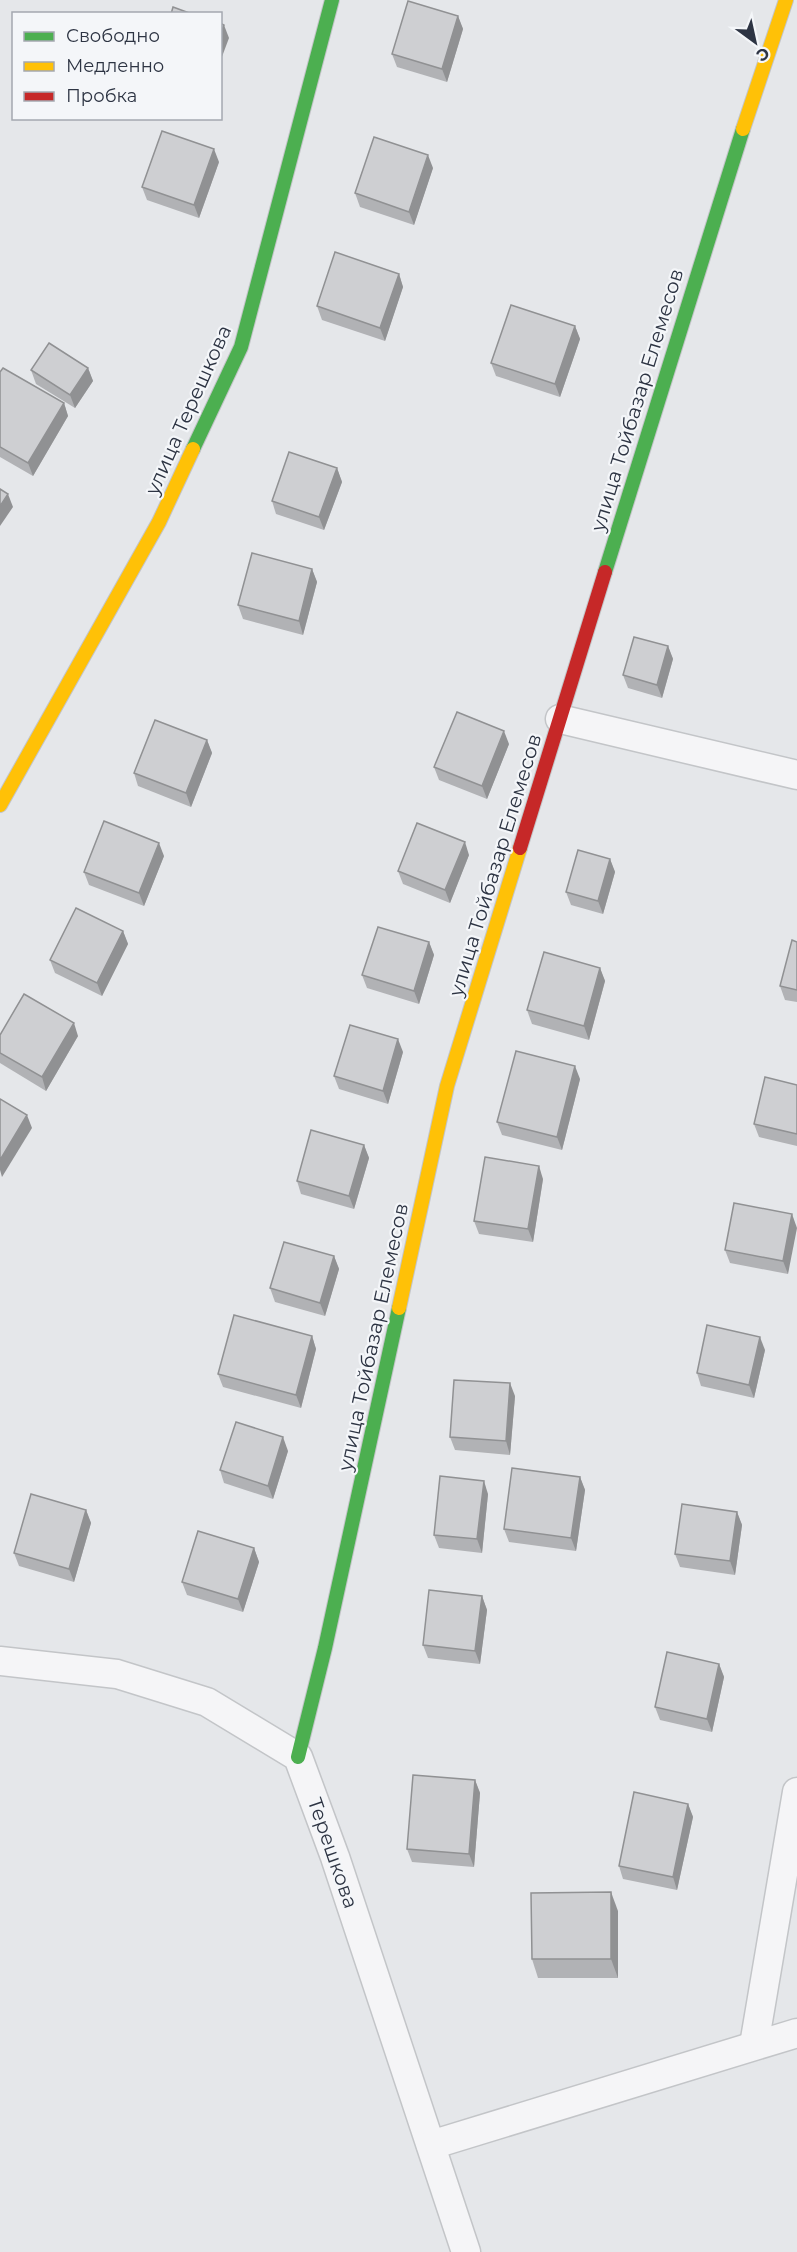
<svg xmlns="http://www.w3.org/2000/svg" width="797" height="2252" viewBox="0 0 797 2252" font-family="Montserrat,sans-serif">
<rect width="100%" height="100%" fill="#e5e7ea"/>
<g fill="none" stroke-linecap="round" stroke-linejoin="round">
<defs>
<g id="street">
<polyline points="560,719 797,775"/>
<polyline points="0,1661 117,1674 207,1702 298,1757 335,1857 466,2252"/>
<polyline points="754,2045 797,1792"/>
<polyline points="431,2145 797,2033"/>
</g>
<g id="fast">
<polyline points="193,449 241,347 332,0"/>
<polyline points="605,572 743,129"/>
<polyline points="298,1757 325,1648 399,1308"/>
</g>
<g id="slow">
<polyline points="743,129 786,0"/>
<polyline points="0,805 159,522 193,449"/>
<polyline points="399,1308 447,1086 520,848"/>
</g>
<polyline id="jam" points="520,848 605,572"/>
</defs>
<use href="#street" stroke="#c3c5c8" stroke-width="31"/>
<use href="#fast" stroke="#c3c5c8" stroke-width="16"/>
<use href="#slow" stroke="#c3c5c8" stroke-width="16"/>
<use href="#jam" stroke="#c3c5c8" stroke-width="16"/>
<use href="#street" stroke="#f5f5f7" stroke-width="28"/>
<use href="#fast" stroke="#4caf50" stroke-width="14"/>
<use href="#slow" stroke="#ffc107" stroke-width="14"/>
<use href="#jam" stroke="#c62828" stroke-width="14"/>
</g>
<g fill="#b1b2b5">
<polygon points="458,16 463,29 447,82 397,67 392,54"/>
<polygon points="219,162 199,218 147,200 142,187"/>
<polygon points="433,168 414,225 360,207 355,193"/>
<polygon points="399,274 403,287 385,341 322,320 317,306"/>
<polygon points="575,326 580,339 560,397 496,376 491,363"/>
<polygon points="88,368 93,381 75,408 36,384 31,370"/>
<polygon points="0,372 64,403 68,416 33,476 0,457"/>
<polygon points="337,468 342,482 324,530 276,514 272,501"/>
<polygon points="312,569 317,582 303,635 243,619 238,605"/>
<polygon points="668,646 673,659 662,698 628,688 623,675"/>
<polygon points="207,740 212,753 191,807 138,786 134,773"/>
<polygon points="509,744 487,799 439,780 434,767"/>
<polygon points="469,855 450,903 403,884 398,871"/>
<polygon points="164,856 144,906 89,885 84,872"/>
<polygon points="610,859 615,872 603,914 571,905 566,892"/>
<polygon points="123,931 128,944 102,996 55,973 50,960"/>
<polygon points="429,942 434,955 419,1004 367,988 362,975"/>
<polygon points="797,942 797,1002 785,1000 780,986"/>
<polygon points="600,968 605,981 589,1040 532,1024 527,1010"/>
<polygon points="0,1035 78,1036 46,1091 0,1063"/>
<polygon points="403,1052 388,1104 339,1089 334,1076"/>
<polygon points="580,1079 562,1150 502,1135 497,1122"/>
<polygon points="797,1085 797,1146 759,1137 754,1124"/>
<polygon points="364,1145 369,1158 354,1209 301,1194 297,1181"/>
<polygon points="543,1179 533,1242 479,1234 474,1221"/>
<polygon points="792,1214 788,1274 730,1263 725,1250"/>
<polygon points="334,1256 339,1269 325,1316 275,1302 270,1288"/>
<polygon points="312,1336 316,1349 301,1408 223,1387 218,1374"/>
<polygon points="765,1350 754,1398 701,1386 697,1373"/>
<polygon points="515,1396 510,1455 455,1450 450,1437"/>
<polygon points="288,1451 273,1499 224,1483 220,1470"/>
<polygon points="580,1477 585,1490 576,1551 509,1542 504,1529"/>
<polygon points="488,1494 482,1553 439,1548 434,1535"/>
<polygon points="86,1510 91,1523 74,1582 19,1566 14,1553"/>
<polygon points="737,1512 742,1525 735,1575 680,1567 675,1554"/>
<polygon points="254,1548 259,1562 243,1612 187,1595 182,1582"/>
<polygon points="482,1596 487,1610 480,1664 428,1658 423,1645"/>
<polygon points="719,1664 724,1677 712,1732 660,1720 655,1707"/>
<polygon points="475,1780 480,1793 474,1867 412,1862 407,1849"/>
<polygon points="688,1804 693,1817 677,1890 623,1879 619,1866"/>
<polygon points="618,1911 618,1978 538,1978 532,1959"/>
</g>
<g fill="#909193">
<polygon points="458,16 463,29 447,82 442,69"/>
<polygon points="224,25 229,38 220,62 220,35"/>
<polygon points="214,149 219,162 199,218 194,205"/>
<polygon points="428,155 433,168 414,225 409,212"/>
<polygon points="399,274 403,287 385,341 380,328"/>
<polygon points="575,326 580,339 560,397 555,384"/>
<polygon points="88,368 93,381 75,408 70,395"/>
<polygon points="64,403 68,416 33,476 28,463"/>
<polygon points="337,468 342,482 324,530 319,517"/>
<polygon points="8,494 13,507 0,526 0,506"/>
<polygon points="312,569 317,582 303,635 299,621"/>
<polygon points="668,646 673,659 662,698 657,685"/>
<polygon points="504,731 509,744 487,799 482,786"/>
<polygon points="207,740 212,753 191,807 186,793"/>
<polygon points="465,842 469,855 450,903 445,890"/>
<polygon points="159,843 164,856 144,906 139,893"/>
<polygon points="610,859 615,872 603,914 598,901"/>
<polygon points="123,931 128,944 102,996 97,983"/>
<polygon points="429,942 434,955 419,1004 414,991"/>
<polygon points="600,968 605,981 589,1040 584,1026"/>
<polygon points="74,1023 78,1036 46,1091 42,1077"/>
<polygon points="398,1039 403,1052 388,1104 383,1091"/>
<polygon points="575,1066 580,1079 562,1150 557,1137"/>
<polygon points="27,1115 32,1128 2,1177 0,1170 0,1160"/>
<polygon points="364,1145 369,1158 354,1209 349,1196"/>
<polygon points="539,1166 543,1179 533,1242 528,1229"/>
<polygon points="792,1214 797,1228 788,1274 783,1261"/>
<polygon points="334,1256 339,1269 325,1316 320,1303"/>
<polygon points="312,1336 316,1349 301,1408 296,1395"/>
<polygon points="760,1337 765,1350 754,1398 749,1385"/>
<polygon points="510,1383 515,1396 510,1455 506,1441"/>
<polygon points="283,1437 288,1451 273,1499 268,1486"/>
<polygon points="580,1477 585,1490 576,1551 571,1538"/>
<polygon points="484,1481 488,1494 482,1553 477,1539"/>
<polygon points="86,1510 91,1523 74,1582 69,1569"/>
<polygon points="737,1512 742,1525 735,1575 730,1561"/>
<polygon points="254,1548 259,1562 243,1612 238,1599"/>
<polygon points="482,1596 487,1610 480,1664 475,1651"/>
<polygon points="719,1664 724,1677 712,1732 707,1719"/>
<polygon points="475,1780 480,1793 474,1867 469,1854"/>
<polygon points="688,1804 693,1817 677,1890 673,1877"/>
<polygon points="611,1892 618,1911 618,1978 611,1959"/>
</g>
<g fill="#cecfd2" stroke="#909193" stroke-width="1.5">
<polygon points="408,1 458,16 442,69 392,54"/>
<polygon points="173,7 192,14 171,14"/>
<polygon points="220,23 224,25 220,35"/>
<polygon points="162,131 214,149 194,205 142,187"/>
<polygon points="374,137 428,155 409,212 355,193"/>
<polygon points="335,252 399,274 380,328 317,306"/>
<polygon points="511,305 575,326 555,384 491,363"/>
<polygon points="49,343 88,368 70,395 31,370"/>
<polygon points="3,368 64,403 28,463 0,447 0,372"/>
<polygon points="289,452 337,468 319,517 272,501"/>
<polygon points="0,489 8,494 0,506"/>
<polygon points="252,553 312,569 299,621 238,605"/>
<polygon points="634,637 668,646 657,685 623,675"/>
<polygon points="457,712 504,731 482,786 434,767"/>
<polygon points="155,720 207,740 186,793 134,773"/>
<polygon points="104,821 159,843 139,893 84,872"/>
<polygon points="417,823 465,842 445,890 398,871"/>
<polygon points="578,850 610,859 598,901 566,892"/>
<polygon points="76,908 123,931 97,983 50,960"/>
<polygon points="378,927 429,942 414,991 362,975"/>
<polygon points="792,940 797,942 797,990 780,986"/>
<polygon points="544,952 600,968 584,1026 527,1010"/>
<polygon points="24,994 74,1023 42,1077 0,1053 0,1035"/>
<polygon points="350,1025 398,1039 383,1091 334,1076"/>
<polygon points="516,1051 575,1066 557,1137 497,1122"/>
<polygon points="765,1077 797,1085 797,1134 754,1124"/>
<polygon points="0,1099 27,1115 0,1160"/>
<polygon points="311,1130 364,1145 349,1196 297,1181"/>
<polygon points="485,1157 539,1166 528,1229 474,1221"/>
<polygon points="734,1203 792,1214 783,1261 725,1250"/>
<polygon points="284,1242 334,1256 320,1303 270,1288"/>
<polygon points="234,1315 312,1336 296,1395 218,1374"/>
<polygon points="707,1325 760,1337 749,1385 697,1373"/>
<polygon points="454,1380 510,1383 506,1441 450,1437"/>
<polygon points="236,1422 283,1437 268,1486 220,1470"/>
<polygon points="512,1468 580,1477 571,1538 504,1529"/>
<polygon points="440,1476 484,1481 477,1539 434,1535"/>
<polygon points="31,1494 86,1510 69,1569 14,1553"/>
<polygon points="682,1504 737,1512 730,1561 675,1554"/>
<polygon points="198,1531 254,1548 238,1599 182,1582"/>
<polygon points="429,1590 482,1596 475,1651 423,1645"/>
<polygon points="667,1652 719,1664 707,1719 655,1707"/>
<polygon points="413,1775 475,1780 469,1854 407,1849"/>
<polygon points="634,1792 688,1804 673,1877 619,1866"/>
<polygon points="611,1892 611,1959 532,1959 531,1893"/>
</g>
<g text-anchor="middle" stroke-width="4.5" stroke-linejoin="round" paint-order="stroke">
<g font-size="20" fill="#2d3443" stroke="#f4f6f9">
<text transform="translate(637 400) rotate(-73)" y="7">улица Тойбазар Елемесов</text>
<text transform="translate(188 410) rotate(-66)" y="7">улица Терешкова</text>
<text transform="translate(495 865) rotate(-73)" y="7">улица Тойбазар Елемесов</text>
<text transform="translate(373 1337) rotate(-78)" y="7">улица Тойбазар Елемесов</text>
<text transform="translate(333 1853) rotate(71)" y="7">Терешкова</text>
</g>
</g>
<rect x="12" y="12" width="210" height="108" fill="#f4f6f9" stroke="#a4a8b0" stroke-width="1.5"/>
<rect x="24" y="32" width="30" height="9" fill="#4caf50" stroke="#a4a8b0" stroke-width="1.5"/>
<text x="66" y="42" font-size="18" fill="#2d3443">Свободно</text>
<rect x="24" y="62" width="30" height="9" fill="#ffc107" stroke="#a4a8b0" stroke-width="1.5"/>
<text x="66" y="72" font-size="18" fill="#2d3443">Медленно</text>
<rect x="24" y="92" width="30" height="9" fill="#c62828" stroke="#a4a8b0" stroke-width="1.5"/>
<text x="66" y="102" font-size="18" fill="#2d3443">Пробка</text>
<g transform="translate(755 42) rotate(147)" stroke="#f4f6f9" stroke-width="4.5" paint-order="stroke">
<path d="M0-4.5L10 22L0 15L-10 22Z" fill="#2d3443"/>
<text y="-9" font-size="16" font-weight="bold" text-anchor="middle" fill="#2d3443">С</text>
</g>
</svg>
